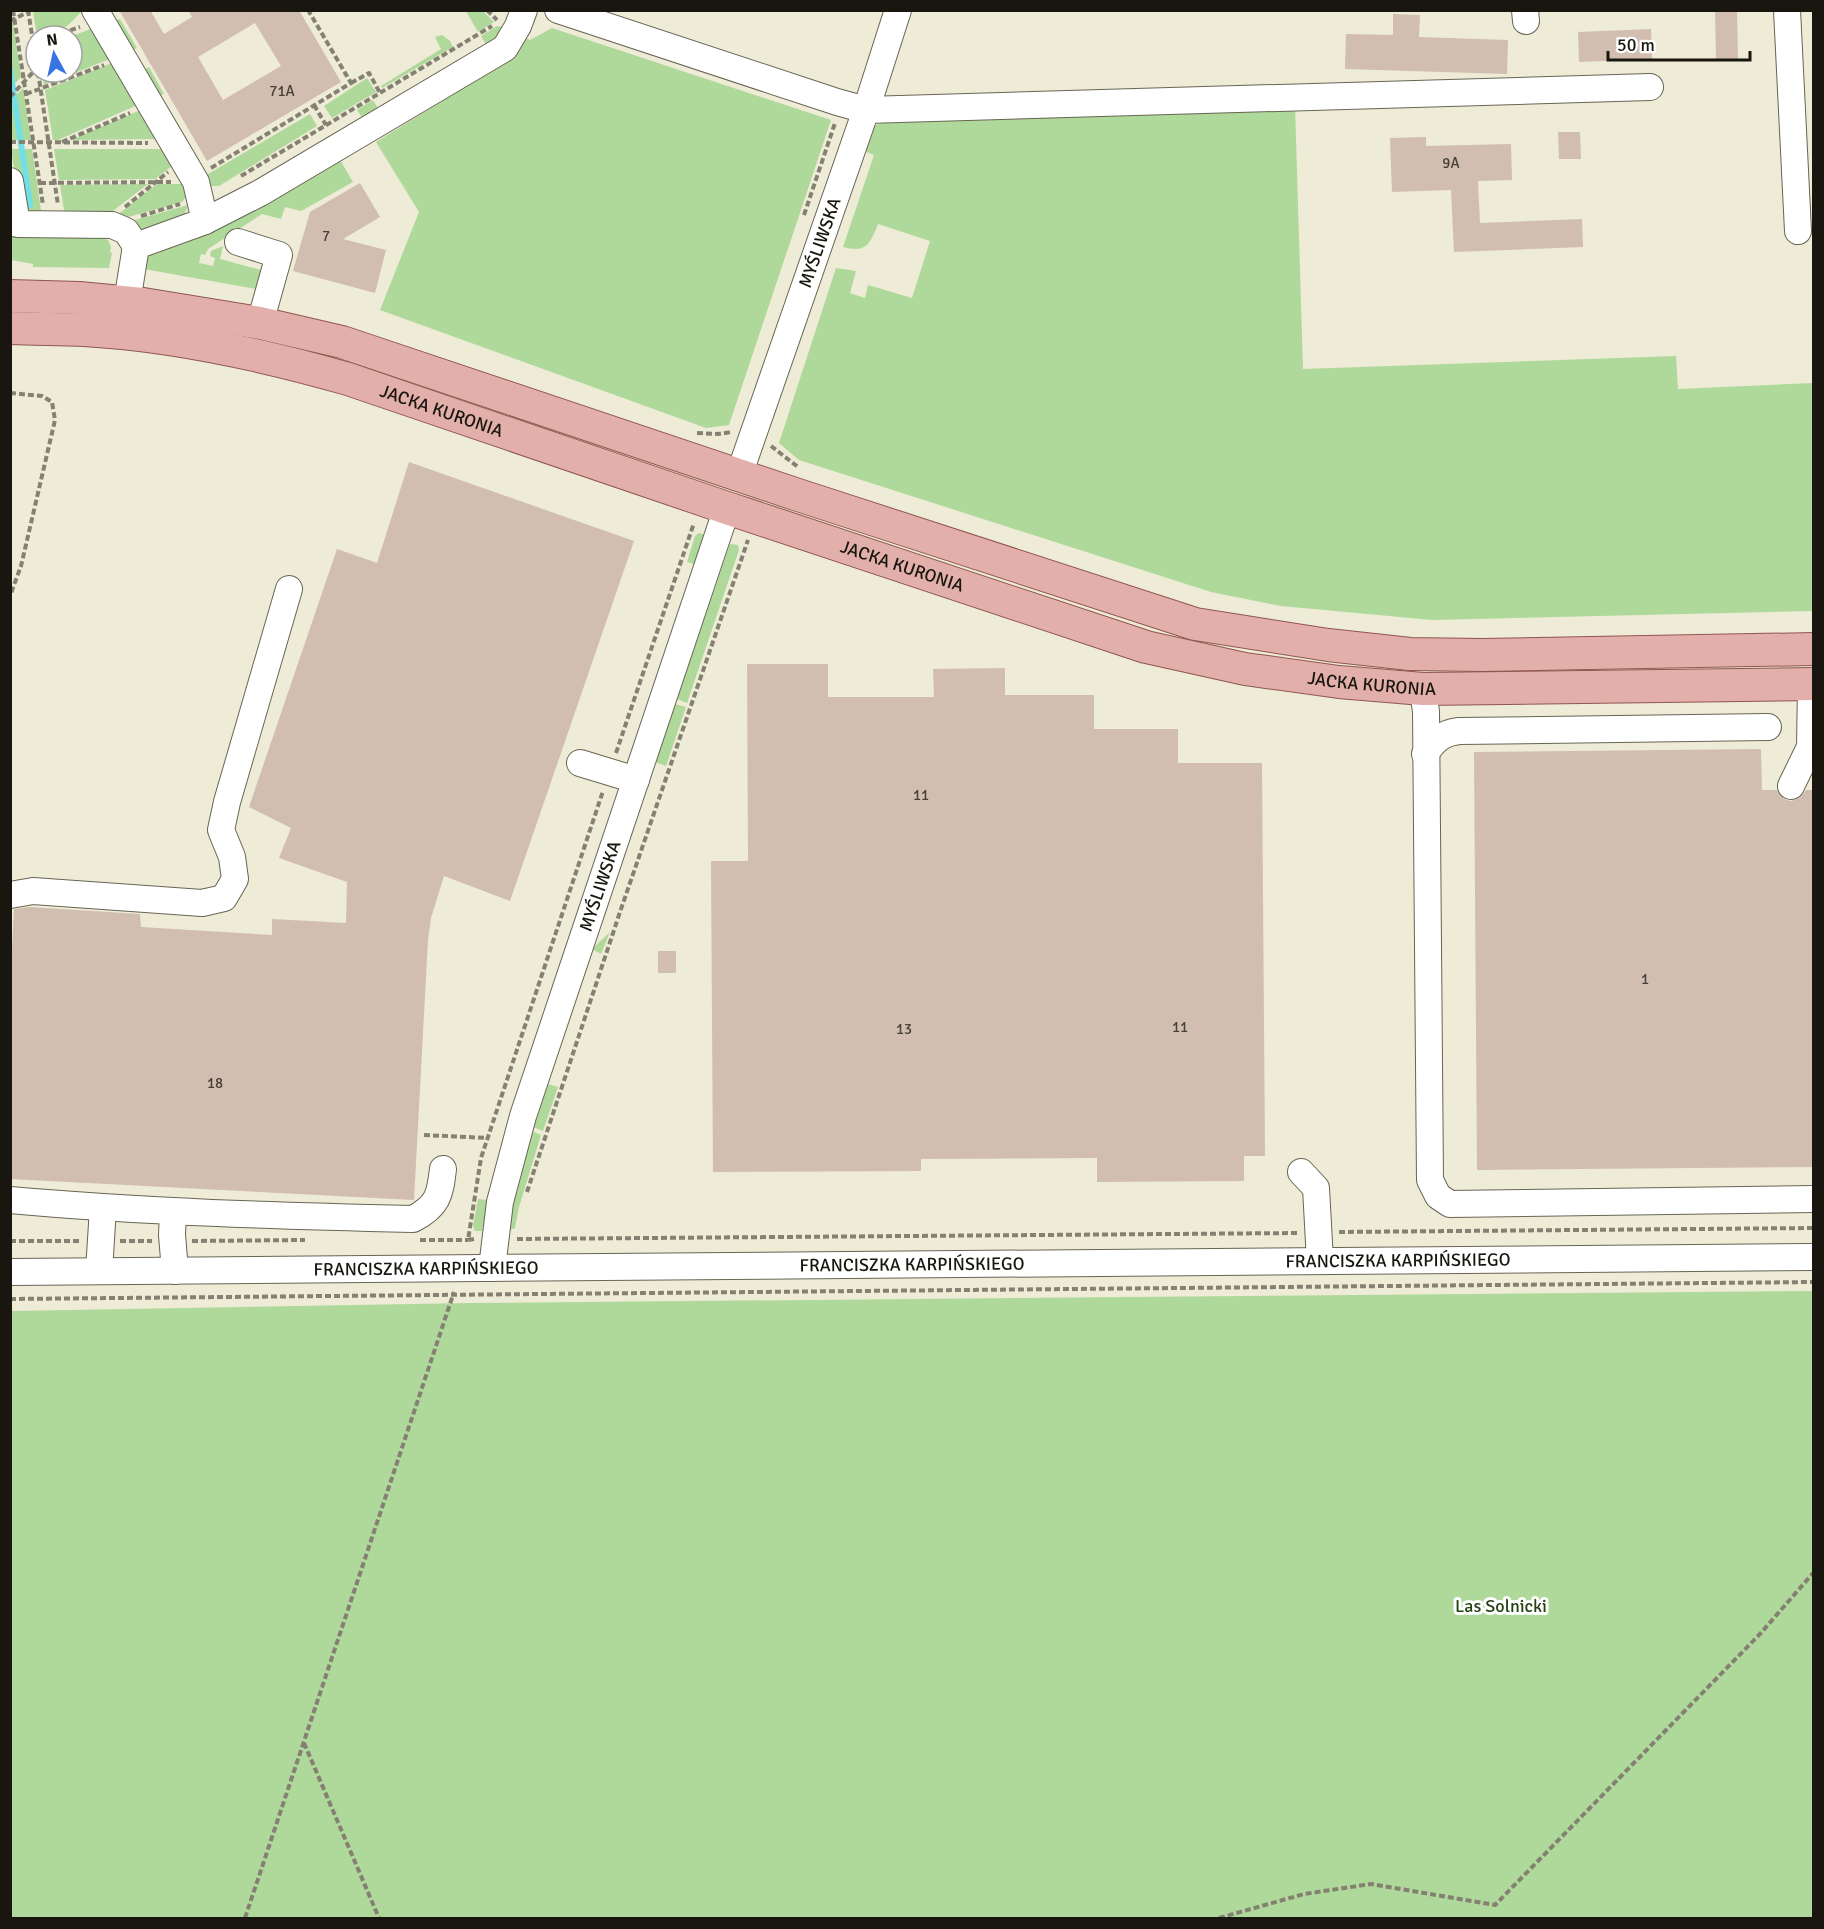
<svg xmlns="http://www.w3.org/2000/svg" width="1824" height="1929" viewBox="0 0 1824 1929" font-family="Signika,sans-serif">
<rect width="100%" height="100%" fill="#eeebd6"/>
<g fill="#afd99a">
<path d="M33 11V10L82 11C66 27 61 36 37 36Z"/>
<polygon points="466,11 483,11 494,22 478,32"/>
<polygon points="120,19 137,48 127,52 109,22"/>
<polygon points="13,21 21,77 11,88 10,23"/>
<polygon points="497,26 508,28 488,48 481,36"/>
<polygon points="96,27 115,57 44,85 42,72 72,72 72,36"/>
<polygon points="552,28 831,120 729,425 706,428 380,310 419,212 376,142 499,66 523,37 530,40"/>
<polygon points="442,35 450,41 453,47 382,88 381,86 441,49 435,37"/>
<polygon points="117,61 142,103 58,140 53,140 45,90"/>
<polygon points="149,67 164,94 153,99 139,73"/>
<polygon points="367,78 376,92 332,118 324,106"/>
<polygon points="23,88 31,140 11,140 11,100"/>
<polygon points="373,100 380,112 364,121 357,110"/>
<path d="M1295 105 1303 369 1676 356 1678 389 1813 383V611L1432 620 1281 606 1211 592 799 460 779 443 836 268 856 271 850 293 865 298 868 285 912 298 930 241 878 224C870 244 867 253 843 247L874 155 861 150 873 126 883 123Z"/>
<polygon points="145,108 163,139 71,140"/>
<polygon points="310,114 317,126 219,186 205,186 203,177"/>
<path d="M11 149H32L42 217C32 214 24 210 19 200Z"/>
<polygon points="54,149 169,149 177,162 155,179 59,180"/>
<polygon points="339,158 353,182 301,211 285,207 281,219 262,214 208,249 205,255 201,254 199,263 213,266 215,258 210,256 211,251 223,246 220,259 261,270 265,256 262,290 144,269 146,255"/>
<polygon points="148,184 105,217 65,217 60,185"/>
<polygon points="157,184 188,184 190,192 182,202 121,219 116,216"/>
<polygon points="188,205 184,216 143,232 131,224 135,220"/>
<polygon points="94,236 108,240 111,247 110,252 112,253 109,268 33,267 33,264 11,260 11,237"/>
<polygon points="699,533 705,535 697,565 687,562 695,536"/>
<polygon points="730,544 738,545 739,550 687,703 677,699"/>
<polygon points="675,704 686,707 666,766 655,762"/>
<polygon points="610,932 601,954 592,949"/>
<polygon points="548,1084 558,1087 543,1131 533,1127"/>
<polygon points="532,1131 541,1135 519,1207 515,1228 507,1231 509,1217"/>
<polygon points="478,1199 488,1200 482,1231 475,1231 473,1226"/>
<polygon points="1813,1291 1813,1918 11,1918 11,1311 470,1303"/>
</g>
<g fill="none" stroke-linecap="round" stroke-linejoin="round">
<polyline stroke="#72dfe6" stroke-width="6" points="10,69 30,205"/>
</g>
<g fill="#d1beb1" fill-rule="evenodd">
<path d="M119 10H150L164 34 192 17 188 10H299L341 82 207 161ZM255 23 281 66 223 100 198 57Z"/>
<polygon points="1715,10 1737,10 1738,59 1716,59"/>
<polygon points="1393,14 1420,15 1419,37 1508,40 1507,74 1345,69 1346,34 1393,35"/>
<polygon points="1651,29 1652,59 1579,62 1578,32"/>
<polygon points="1558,132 1580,132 1581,159 1559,159"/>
<polygon points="1426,137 1426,146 1511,144 1512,180 1478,181 1480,223 1582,219 1583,247 1454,252 1451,190 1392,192 1390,138"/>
<polygon points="360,183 380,217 343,239 386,250 375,293 293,271 310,212"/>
<polygon points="409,462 634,541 510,901 444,876 431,918 428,940 414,1200 10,1179 10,987 14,909 29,907 140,914 141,927 272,935 272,919 346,923 347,882 279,858 291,828 249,807 337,549 377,563"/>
<polygon points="747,664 828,664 828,697 934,697 933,669 1005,668 1005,695 1094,695 1094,729 1178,729 1178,763 1262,763 1265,1156 1244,1156 1244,1181 1097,1182 1097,1158 921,1159 921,1171 713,1172 711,861 748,861"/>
<polygon points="1761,749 1762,790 1777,790 1784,799 1791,801 1800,798 1806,790 1814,790 1814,1167 1477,1170 1474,752"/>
<rect x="658" y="951" width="18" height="22"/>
</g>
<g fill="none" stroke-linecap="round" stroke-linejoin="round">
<defs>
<g id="minor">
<polyline points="95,10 196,182 205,221 260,193 505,48 518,26 524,10"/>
<polyline points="558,10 837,102 866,110 1650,87"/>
<polyline points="1525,10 1526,21"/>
<polyline points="1787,10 1798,231"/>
<polyline points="10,181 17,224 112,225 126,231 136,246"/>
<polyline points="238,242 279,255 260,323"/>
<polyline points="127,302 136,246 205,221"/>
<path id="s1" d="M739 475 866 110 898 10"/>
<polyline points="1423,689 1426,712 1430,1180 1438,1196 1450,1204 1814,1199"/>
<path d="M1425 754C1435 740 1442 733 1459 731L1768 727"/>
<polyline points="580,763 636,780"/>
<polyline points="1791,786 1810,747 1811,684"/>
<polyline points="10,895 33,891 202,903 224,898 235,879 232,857 221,830 227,802 289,589"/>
<polyline points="1301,1172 1316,1188 1320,1261"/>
<path d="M10 1200C145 1212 278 1216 413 1219 438 1206 440 1195 443 1169"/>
<polyline points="173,1212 172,1235 175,1271"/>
<path id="s2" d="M492 1268 500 1202 523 1116 727 508"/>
<polyline points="99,1271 103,1208"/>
<path id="s3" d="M10 1272 1814 1257"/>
</g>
<g id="major">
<polyline points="10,296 79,298 143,304 260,323 342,342 795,494 1195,624 1328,645 1410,654 1482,655 1814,649"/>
<path id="s4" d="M10 328C35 329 59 329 84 330 171 335 264 355 348 379L727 508 1146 647 1245 669 1339 682 1423 689 1814 684"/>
</g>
</defs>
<use href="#minor" stroke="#686554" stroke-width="28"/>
<use href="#major" stroke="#90564f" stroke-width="34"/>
<g stroke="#848173" stroke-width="4" stroke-dasharray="6 3" stroke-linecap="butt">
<polyline points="13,10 43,205"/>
<polyline points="28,10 36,60"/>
<polyline points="487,10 497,20"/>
<polyline points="10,21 30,11"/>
<polyline points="53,36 80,27"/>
<polyline points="38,72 58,205"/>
<polyline points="351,83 369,73 380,93"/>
<polyline points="26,94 104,65"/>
<polyline points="10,97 36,69"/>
<polyline points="314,105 326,125"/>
<polyline points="10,142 148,143"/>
<polyline points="62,142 130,113"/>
<polyline points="211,168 351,83 308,10"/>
<polyline points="241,176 492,26"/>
<polyline points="40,183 171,182"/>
<polyline points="125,207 168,172"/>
<polyline points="804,215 835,123"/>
<polyline points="141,216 180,204"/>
<polyline points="10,393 42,396 52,402 55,420 21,566 10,596"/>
<polyline points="697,433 718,434 732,432"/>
<polyline points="771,446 798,467"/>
<polyline points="616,753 694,523"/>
<polyline points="424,1135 488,1138"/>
<polyline points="527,1192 620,912 748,540"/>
<polyline points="1339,1232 1814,1228"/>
<polyline points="474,1239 468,1240 481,1158 603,791"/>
<polyline points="517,1239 1299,1233"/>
<polyline points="420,1240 468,1240"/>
<polyline points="10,1241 80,1241"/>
<polyline points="120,1241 152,1241"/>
<polyline points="192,1241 305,1240"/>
<polyline points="10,1299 1814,1282"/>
<polyline points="304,1743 379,1918"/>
<polyline points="245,1918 454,1292"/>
<polyline points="1219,1918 1304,1894 1371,1884 1495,1905 1760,1634 1814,1572"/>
</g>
<use href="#minor" stroke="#fff" stroke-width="26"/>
<use href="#major" stroke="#e3afaa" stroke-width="32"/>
</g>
<g text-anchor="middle" stroke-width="6" stroke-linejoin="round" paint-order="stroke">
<g font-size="15" fill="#464038">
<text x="282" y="96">71A</text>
<text x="1451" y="168">9A</text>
<text x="326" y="241">7</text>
<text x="921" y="800">11</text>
<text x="1645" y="984">1</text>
<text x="1180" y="1032">11</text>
<text x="904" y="1034">13</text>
<text x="215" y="1088">18</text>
</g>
<g font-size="18" fill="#18160f" stroke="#fff">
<text dy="6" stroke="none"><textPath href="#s1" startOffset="246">MYŚLIWSKA</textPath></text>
<text dy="6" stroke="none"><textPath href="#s4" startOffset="442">JACKA KURONIA</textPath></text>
<text dy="6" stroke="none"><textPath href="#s4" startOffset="928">JACKA KURONIA</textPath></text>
<text dy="6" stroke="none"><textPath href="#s4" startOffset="1414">JACKA KURONIA</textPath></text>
<text dy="6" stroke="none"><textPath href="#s2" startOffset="398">MYŚLIWSKA</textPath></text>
<text dy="6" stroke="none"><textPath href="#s3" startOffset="1388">FRANCISZKA KARPIŃSKIEGO</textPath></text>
<text dy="6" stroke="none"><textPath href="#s3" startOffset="902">FRANCISZKA KARPIŃSKIEGO</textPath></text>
<text dy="6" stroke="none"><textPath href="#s3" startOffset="416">FRANCISZKA KARPIŃSKIEGO</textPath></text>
</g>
<g font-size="18" fill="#244114" stroke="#fff">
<text x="1501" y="1612">Las Solnicki</text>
</g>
</g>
<rect width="1824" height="1929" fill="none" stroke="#18160f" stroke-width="24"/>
<g transform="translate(54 54) rotate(352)"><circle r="28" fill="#ffffff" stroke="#a3a29f" stroke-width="1.5"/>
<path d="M0-4.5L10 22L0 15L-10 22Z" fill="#3773e2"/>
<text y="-9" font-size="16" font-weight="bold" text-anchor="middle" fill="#18160f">N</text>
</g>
<path d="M1608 51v9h142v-9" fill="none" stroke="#18160f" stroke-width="3"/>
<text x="1617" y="51" font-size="18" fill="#18160f" stroke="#ffffff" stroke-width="4.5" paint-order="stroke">50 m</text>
</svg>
